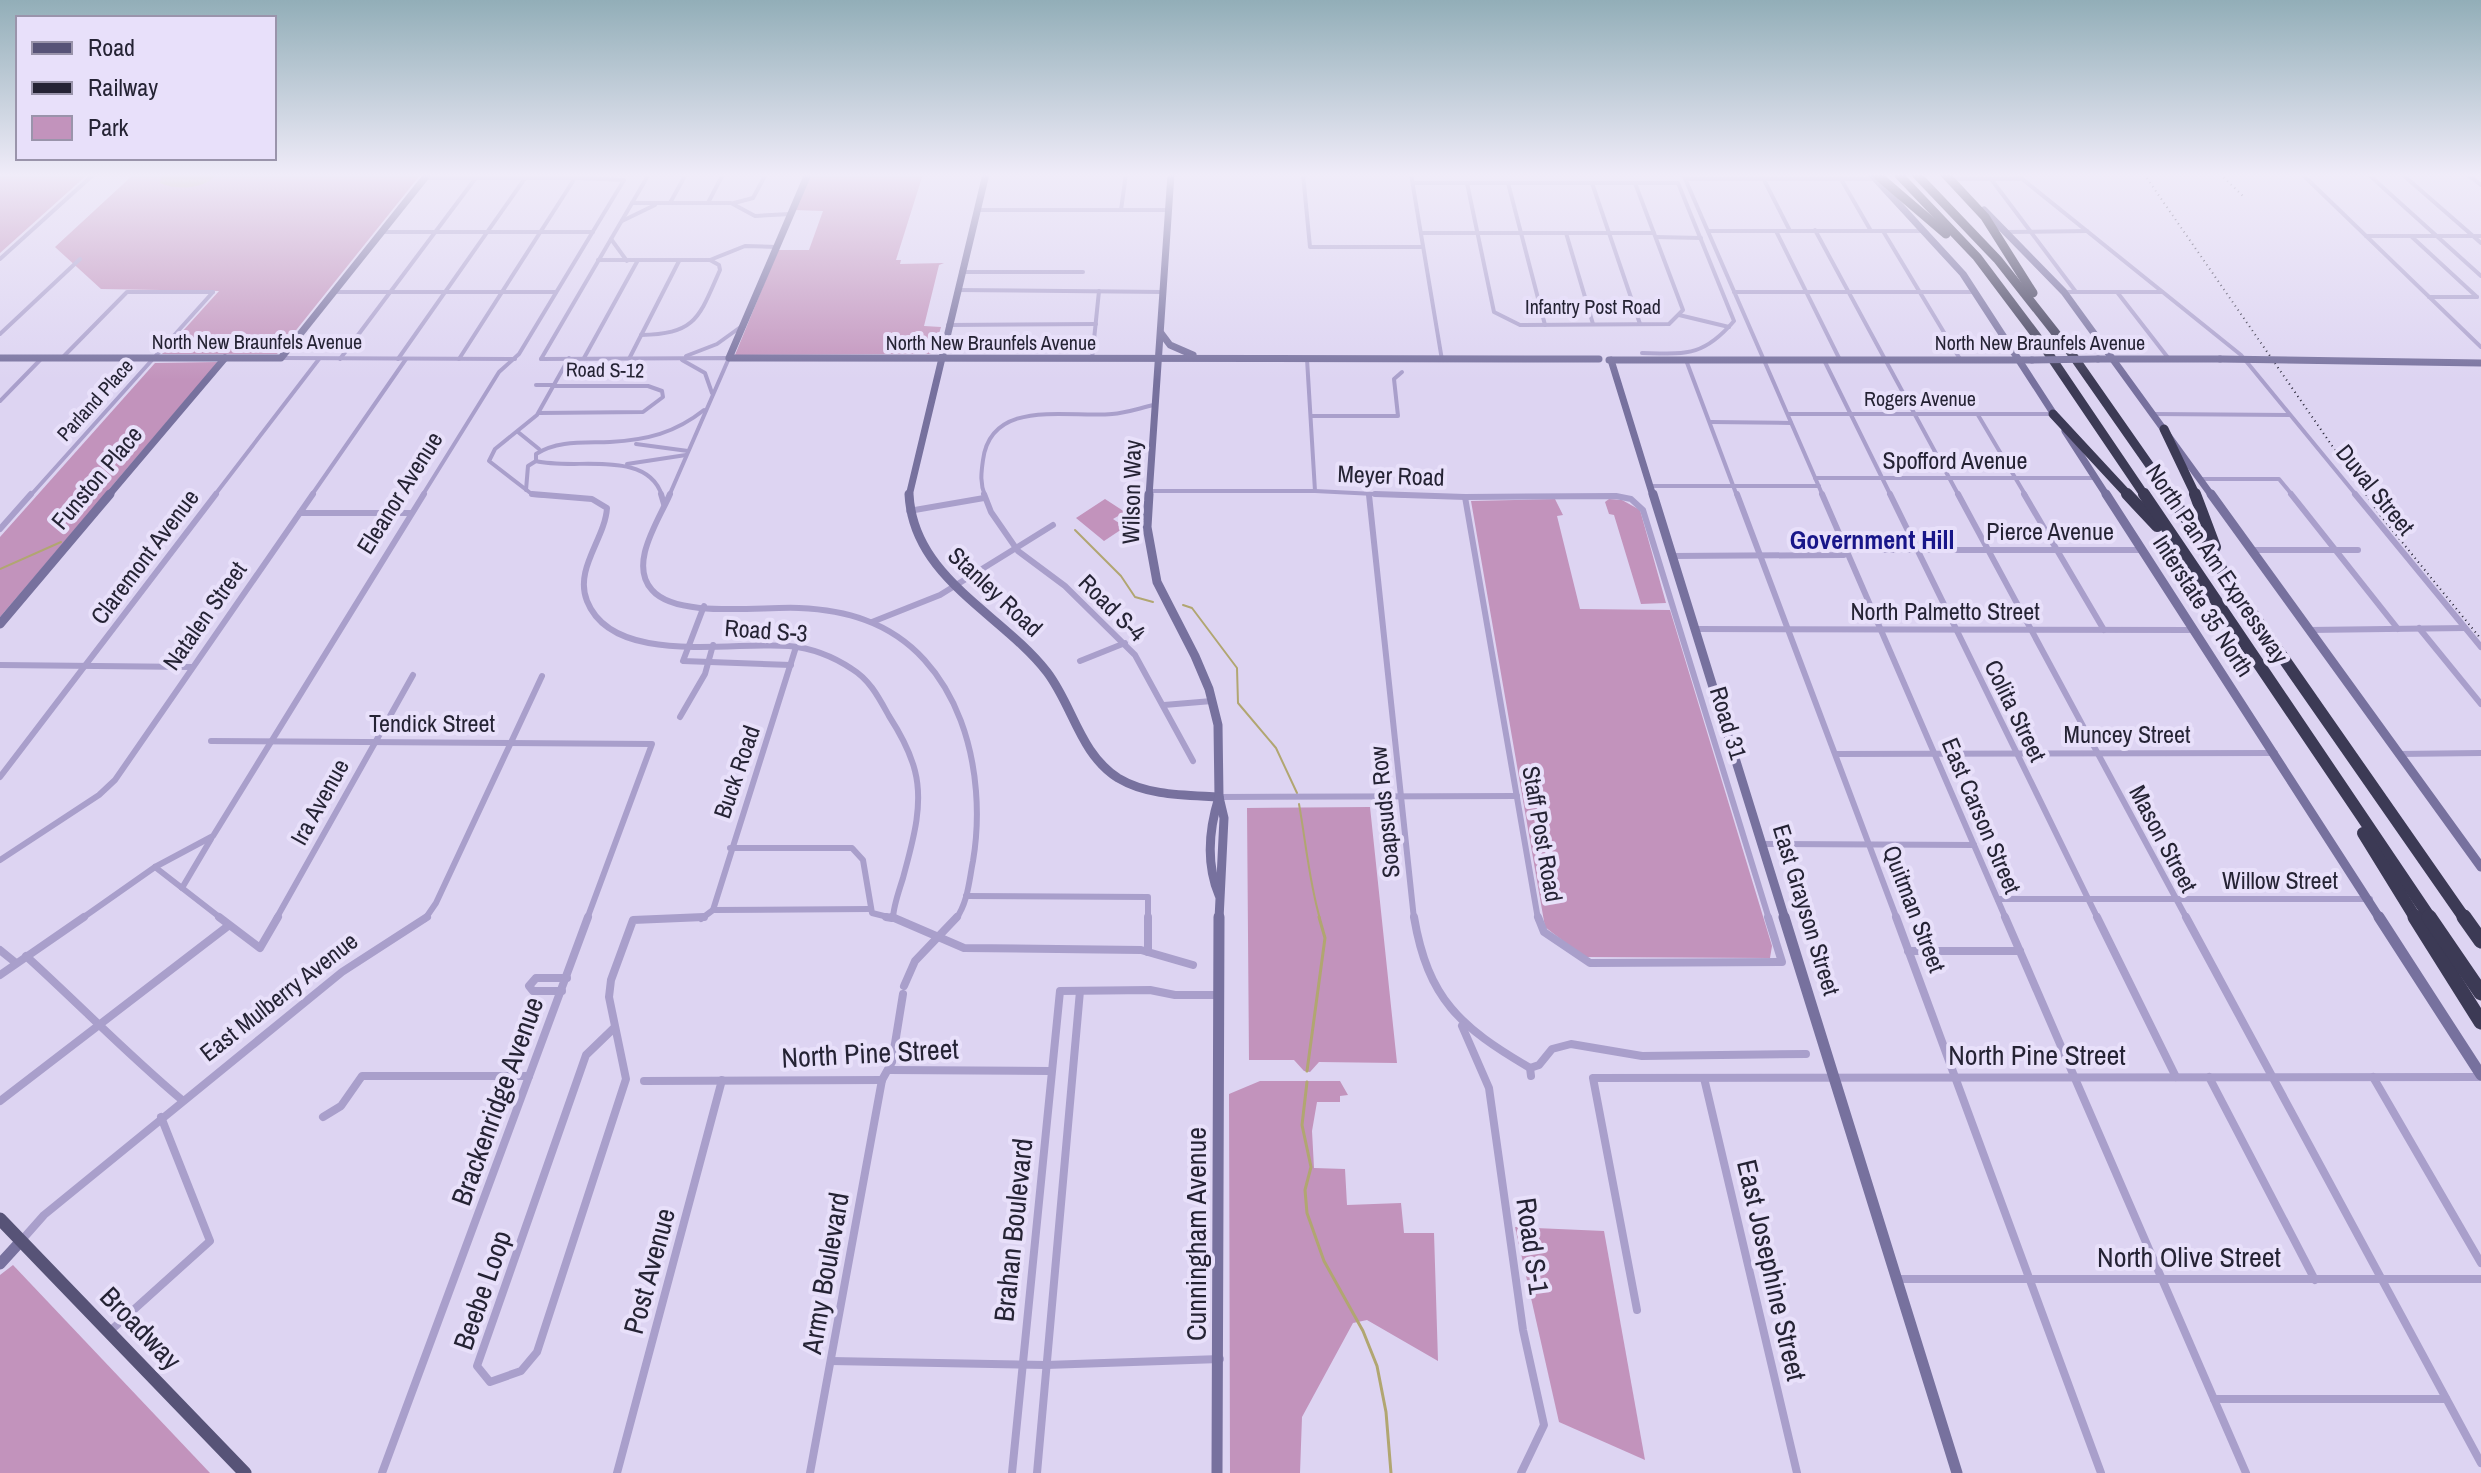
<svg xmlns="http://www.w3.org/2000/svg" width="2481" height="1473" viewBox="0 0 2481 1473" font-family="'Archivo Narrow',sans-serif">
<rect width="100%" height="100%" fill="#ddd4f2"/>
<g fill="#c293bc">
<polygon points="0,174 88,174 0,253"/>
<polygon points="134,174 421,174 277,354 162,354 219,291 101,289 55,247"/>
<polygon points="810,174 923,174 896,260 901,260 900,264 944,263 939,265 924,326 941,327 933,354 735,355 778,250 809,250 823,211 795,210"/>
<polygon points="218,362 0,617 0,537 155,363"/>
<polygon points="1105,499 1125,512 1113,519 1125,527 1104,541 1076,518"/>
<polygon points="1555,499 1563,515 1557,516 1580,609 1670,610 1772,946 1770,958 1584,957 1545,927 1471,501"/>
<polygon points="1609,499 1622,500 1640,510 1666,603 1641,604 1614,515 1609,514 1605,502"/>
<polygon points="1370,807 1397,1063 1319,1062 1310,1072 1304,1071 1294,1060 1249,1060 1247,808"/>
<polygon points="1260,1081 1340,1081 1348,1095 1340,1096 1340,1102 1317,1102 1312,1131 1314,1168 1345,1169 1347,1205 1401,1203 1404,1233 1434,1233 1438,1361 1367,1320 1353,1323 1302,1417 1300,1473 1230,1473 1229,1094"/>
<polygon points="1515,1227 1604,1231 1645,1460 1559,1422"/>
<polygon points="13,1265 210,1473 0,1473 0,1275"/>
</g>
<path fill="#b1a671" d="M162 174H218C204 189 178 191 160 183Z"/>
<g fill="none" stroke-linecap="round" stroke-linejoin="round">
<g stroke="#b1a671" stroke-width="2">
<polyline points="1075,530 1121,576 1135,597 1153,602"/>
<polyline points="0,569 61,542"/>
<polyline points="1183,605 1192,608 1237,668 1238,703 1276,748 1297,793"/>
<path d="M1299 804C1306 843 1309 881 1320 919"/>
</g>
<g stroke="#b1a671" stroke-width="3">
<polyline points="1307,1071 1325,938 1319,917"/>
<polyline points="1307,1082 1302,1125 1311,1167 1305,1190 1307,1213 1324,1261 1363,1331 1377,1366 1386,1412 1391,1473"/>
</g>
<g stroke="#a99fcb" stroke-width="4">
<polyline points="1303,174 1310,247 1423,247"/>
<polyline points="1411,174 1442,360"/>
<polyline points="1683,174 1823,496"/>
<polyline points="1761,174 1790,231"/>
<polyline points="1838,174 1871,231"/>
<polyline points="2016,174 2241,355 2357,496"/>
<polyline points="2302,174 2481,347"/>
<polyline points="2368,174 2481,276"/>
<polyline points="2402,174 2481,243"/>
<polyline points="2459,174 2481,174"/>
<polyline points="2468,175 2481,185"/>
<polyline points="424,178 575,178"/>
<polyline points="1685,179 1876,179"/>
<polyline points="1952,179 2023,179"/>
<polyline points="1991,179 2076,292"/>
<path d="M1413 183H1678L1734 321C1703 357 1686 354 1642 353"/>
<polyline points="1467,183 1494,312 1520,325 1669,324 1683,310 1635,183"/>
<polyline points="1508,183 1545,325"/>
<polyline points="1592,183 1640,324"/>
<polyline points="632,203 731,203 755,216 790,214"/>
<polyline points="670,203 686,174"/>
<polyline points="708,203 723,174"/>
<polyline points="734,203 753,198 766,174"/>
<polyline points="976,210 1168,210"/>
<polyline points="1121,210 1126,174"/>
<polyline points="622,221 655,205"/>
<polyline points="1815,230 1959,496"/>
<polyline points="1708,231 1923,231"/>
<polyline points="1776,231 1840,360"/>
<polyline points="1883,231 1960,359"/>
<polyline points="382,232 593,232"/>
<polyline points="2005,232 2087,231"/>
<polyline points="1421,233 1654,233"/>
<polyline points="1566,233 1593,324"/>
<polyline points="2366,236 2481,236"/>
<polyline points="1656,237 1701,238"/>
<polyline points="2412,237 2477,297"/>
<polyline points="611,239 627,261"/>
<polyline points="0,259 94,174"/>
<polyline points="598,260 710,260 745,246 777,247"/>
<polyline points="961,272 1083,272"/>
<polyline points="957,290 1163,292"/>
<polyline points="334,292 556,292"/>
<polyline points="1734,292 1975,292"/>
<polyline points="2064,292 2162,292"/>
<polyline points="2117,292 2169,359"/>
<polyline points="2429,297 2477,297"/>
<polyline points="1679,315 1729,327"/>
<polyline points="948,325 1096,324"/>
<polyline points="0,334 80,259"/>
<path d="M641 335C697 334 699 317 720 270L719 265 710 260"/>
<polyline points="686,356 717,344 742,326"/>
<polyline points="62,358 127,292 213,292"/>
<polyline points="281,358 515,359"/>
<polyline points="584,358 638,260"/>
<polyline points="340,359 475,179"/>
<polyline points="398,359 528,174"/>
<polyline points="459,359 575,178"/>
<polyline points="541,359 729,358 669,496"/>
<polyline points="541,359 649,174"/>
<polyline points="629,359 679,261"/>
<polyline points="1092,359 1099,291"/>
<polyline points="1307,359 1315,491"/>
<polyline points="682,360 705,373 712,393"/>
<polyline points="1686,360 1737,496"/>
<polyline points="1824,360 1891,496"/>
<polyline points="536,385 554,385"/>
<polyline points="0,401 42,358"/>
<polyline points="539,413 643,412 663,397 662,391 648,386 554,386"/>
<polyline points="1788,414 2053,414"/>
<polyline points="2153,414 2289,415"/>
<polyline points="1978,415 2026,496"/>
<polyline points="1311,416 1398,416 1394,379 1402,372"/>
<polyline points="1711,422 1791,423"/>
<polyline points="518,432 539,449"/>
<polyline points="636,444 688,451"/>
<polyline points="627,464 686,455"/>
<polyline points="1815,478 2096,478"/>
<polyline points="2202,479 2279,479 2293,496"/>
<polyline points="1650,486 1819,486"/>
<polyline points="526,490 528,466 536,461"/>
<polyline points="1148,491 1315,491 1414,496"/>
<polyline points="30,496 213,292"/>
<polyline points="214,496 319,359"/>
<polyline points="311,496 406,359"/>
<polyline points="422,496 499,372 519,354 624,180 575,178 566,174"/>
<polyline points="550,496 533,495 489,461 495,449 537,415 569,358"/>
<path d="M662 496C648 448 573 471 536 461V454C558 440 584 443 610 442 647 440 675 433 704 410"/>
<path d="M985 496C980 483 981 474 983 460 991 398 1067 418 1112 414 1126 413 1140 408 1154 405"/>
<polyline points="1593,496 1617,496"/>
</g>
<g stroke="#a99fcb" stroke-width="6">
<path d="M532 494 592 499 607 508C605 539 574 569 587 601 613 667 734 641 789 646 811 648 834 657 852 669 870 680 879 698 889 716 900 733 910 751 915 771 924 806 912 844 903 878 899 891 893 907 893 919"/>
<polyline points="661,494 664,504"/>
<path d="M670 494C659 520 628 564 652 590 677 619 762 606 799 608 822 609 844 612 865 620 961 655 988 772 973 861 969 881 968 902 956 919"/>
<polyline points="984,494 991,512 1018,551 1065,586 1135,655 1193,761"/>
<polyline points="1375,494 1465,497"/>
<polyline points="1737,494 1897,919"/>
<polyline points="1822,494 2006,919"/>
<polyline points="1890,494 2098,919"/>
<polyline points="1958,494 2187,919"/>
<polyline points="2024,494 2104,630"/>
<polyline points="2291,494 2398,629"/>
<polyline points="2355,494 2481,647"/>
<polyline points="1369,495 1414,919"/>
<polyline points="1465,497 1538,919"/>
<polyline points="1465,497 1616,496 1631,499 1643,510 1769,919"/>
<polyline points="909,511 984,498"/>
<polyline points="300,513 411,513"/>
<polyline points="0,529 31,494"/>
<polyline points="2252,550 2358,550"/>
<polyline points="1672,556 1844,555 1846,550 2141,550"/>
<polyline points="704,606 683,661 791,665"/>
<polyline points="872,622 940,595 1053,525"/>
<polyline points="2419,628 2481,704"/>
<polyline points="1696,629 2194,630"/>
<polyline points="2309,630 2465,628"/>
<polyline points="1080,661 1125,643"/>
<polyline points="0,665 192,667"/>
<polyline points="1164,705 1212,701"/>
<polyline points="680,717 705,674 713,645"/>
<polyline points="211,741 652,744 587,919"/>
<polyline points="1836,754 2275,753"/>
<polyline points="2398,754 2481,753"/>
<polyline points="0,777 216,494"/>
<polyline points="1219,797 1517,796"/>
<polyline points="1762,844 1974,845"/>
<polyline points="730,848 852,848 863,860 872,913 892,918"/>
<polyline points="0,860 99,795 115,780 313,494"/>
<polyline points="155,867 222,919"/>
<polyline points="182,888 211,839"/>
<polyline points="966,896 1148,897 1148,919"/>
<polyline points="1998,899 2370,899"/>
<polyline points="713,910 796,647"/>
<polyline points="81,919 155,867 213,836 424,494"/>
<polyline points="276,919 413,675"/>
<polyline points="425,919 436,903 542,676"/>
<polyline points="701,919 713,910 870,909"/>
</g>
<g stroke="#a99fcb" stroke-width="8">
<polyline points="219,917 260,948 278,917"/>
<polyline points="886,917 892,918"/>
<polyline points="892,917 964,948 1141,950 1193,965"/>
<polyline points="1148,917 1148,952"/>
<path d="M1414 917C1428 999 1460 1027 1530 1068L1531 1076"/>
<polyline points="1538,917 1544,932 1590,963 1782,962 1768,917"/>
<polyline points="1896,917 2101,1473"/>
<polyline points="2005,917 2246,1473"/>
<polyline points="2097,917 2176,1077"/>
<polyline points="2186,917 2481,1463"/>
<polyline points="0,950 16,963"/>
<polyline points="1908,951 2020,951"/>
<path d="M26 956C79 1004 127 1054 182 1100"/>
<polyline points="0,975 84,917"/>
<polyline points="904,986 915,961 957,917"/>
<polyline points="562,991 533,991 529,986 536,978 567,978"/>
<polyline points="1462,1026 1489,1088 1523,1330 1544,1425 1521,1473"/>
<polyline points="614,1028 586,1055 477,1366 490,1382 521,1371 537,1352 626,1079 609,997 611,980 633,920 704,917"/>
<polyline points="1530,1068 1539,1065 1552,1049 1571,1044 1642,1056 1806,1054"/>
<polyline points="889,1070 1051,1071"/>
<polyline points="2209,1077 2315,1280"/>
<polyline points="2373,1077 2481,1263"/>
<polyline points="1704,1078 1797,1473"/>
<polyline points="644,1081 882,1080"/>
<polyline points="0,1101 228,926"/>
<polyline points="323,1117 341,1106 362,1076 529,1076"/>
<polyline points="21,1241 44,1215 342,972 427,917"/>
<polyline points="1897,1279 2481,1279"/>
<polyline points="1637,1310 1593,1078 2481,1077"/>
<polyline points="109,1332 210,1241 161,1117"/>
<polyline points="831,1361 1046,1365 1220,1359"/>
<polyline points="2214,1399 2446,1399"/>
<polyline points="382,1473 588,917"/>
<polyline points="617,1473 722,1080"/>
<polyline points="810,1473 882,1080 892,1062 903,994"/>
<polyline points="1012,1473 1060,991 1150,990 1175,995 1219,995"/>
<polyline points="1037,1473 1080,991"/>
</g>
<g stroke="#77719e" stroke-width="7">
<polyline points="808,174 729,358 1599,359"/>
<polyline points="1871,174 1963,274 2057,419"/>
<polyline points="1984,210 2064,292 2212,496"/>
<polyline points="1161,333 1170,345 1193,355"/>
<polyline points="0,358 281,358 428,174"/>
<polyline points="2098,359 2220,359"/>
<polyline points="1609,360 2032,360"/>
<polyline points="1611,360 1653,496"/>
<polyline points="2065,431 2107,496"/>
<polyline points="108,496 225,358"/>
<polyline points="909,496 986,174"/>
<polyline points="1149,496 1171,174"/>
</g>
<g stroke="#77719e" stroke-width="9">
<path d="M909 494C913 578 1001 613 1047 672 1073 706 1080 754 1118 778 1148 796 1185 795 1219 797"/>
<polyline points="1149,494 1147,527 1157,582 1195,656 1209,689 1218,725 1219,797 1224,818 1219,919"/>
<polyline points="1653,494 1785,919"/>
<polyline points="2106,494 2380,919"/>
<polyline points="2211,494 2481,867"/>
<polyline points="0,624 110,494"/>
<path d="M1219 797C1209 829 1206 864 1219 895"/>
</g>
<g stroke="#77719e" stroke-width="11">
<polyline points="1784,917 1957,1473"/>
<polyline points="2379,917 2481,1075"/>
<polyline points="0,1264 21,1241"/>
<polyline points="1217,1473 1219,917"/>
</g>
<polyline stroke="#575377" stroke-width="13" points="0,1219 245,1473"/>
<g stroke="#3c3a55" stroke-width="9">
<polyline points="1876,174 1946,234"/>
<polyline points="1898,174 1977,257 2038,338 2145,496"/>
<polyline points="1916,174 1998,260 2069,350 2171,496"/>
<polyline points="1945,174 1985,217 2033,293"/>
<polyline points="2053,414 2129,496"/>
<polyline points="2164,429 2196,496"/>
</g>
<g stroke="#3c3a55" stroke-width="12">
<polyline points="2127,494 2157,526"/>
<polyline points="2144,494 2431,919"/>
<polyline points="2169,494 2465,919"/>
<polyline points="2195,494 2215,547"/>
<polyline points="2363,833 2416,919"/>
</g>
<g stroke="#3c3a55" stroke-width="15">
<polyline points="2415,917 2481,1022"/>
<polyline points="2429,917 2481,993"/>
<polyline points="2464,917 2481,941"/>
</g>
<g stroke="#252334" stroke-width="2" stroke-dasharray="1 4" stroke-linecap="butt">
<polyline points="2144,174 2380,515 2481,639"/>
<polyline points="2220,174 2243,196"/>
</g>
<g stroke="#77719e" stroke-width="7">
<polyline points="2220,359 2481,363"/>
<polyline points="2032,360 2098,359"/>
</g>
</g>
<linearGradient id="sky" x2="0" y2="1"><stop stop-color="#92aeb8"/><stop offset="0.46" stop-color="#f0ecf9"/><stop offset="1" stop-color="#f0ecf9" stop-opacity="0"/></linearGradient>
<rect width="2481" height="380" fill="url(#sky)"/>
<g text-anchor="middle" stroke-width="8" stroke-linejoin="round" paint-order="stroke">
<g font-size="20" fill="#252334" stroke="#e8e0fa">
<text x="1593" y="314">Infantry Post Road</text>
<text x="257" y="349">North New Braunfels Avenue</text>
<text x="991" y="350">North New Braunfels Avenue</text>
<text x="2040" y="350">North New Braunfels Avenue</text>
<text transform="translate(605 370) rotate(1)" y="7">Road S-12</text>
<text x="1920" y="406">Rogers Avenue</text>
<text transform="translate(95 400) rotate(-48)" y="7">Parland Place</text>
</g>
<g font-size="24" fill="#252334" stroke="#e8e0fa">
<text x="1955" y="469">Spofford Avenue</text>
<text transform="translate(1391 476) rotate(2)" y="8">Meyer Road</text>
<text transform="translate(97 478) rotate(-50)" y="8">Funston Place</text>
<text transform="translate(2375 490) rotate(51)" y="8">Duval Street</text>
<text transform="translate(1132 492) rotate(-89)" y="8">Wilson Way</text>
<text transform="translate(400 493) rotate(-58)" y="8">Eleanor Avenue</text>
<text x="2050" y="540">Pierce Avenue</text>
<text transform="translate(145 557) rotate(-53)" y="8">Claremont Avenue</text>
<text transform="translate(2217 564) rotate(56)" y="8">North Pan Am Expressway</text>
<text transform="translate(995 592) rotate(43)" y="8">Stanley Road</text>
<text transform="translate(2203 606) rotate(57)" y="8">Interstate 35 North</text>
<text transform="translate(1112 608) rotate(45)" y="8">Road S-4</text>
<text x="1945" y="620">North Palmetto Street</text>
<text transform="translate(205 616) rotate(-55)" y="8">Natalen Street</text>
<text transform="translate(766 631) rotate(4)" y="8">Road S-3</text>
<text transform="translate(2015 711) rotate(64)" y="8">Colita Street</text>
<text transform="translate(1728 723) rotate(73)" y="8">Road 31</text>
<text x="432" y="732">Tendick Street</text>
<text x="2127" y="743">Muncey Street</text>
<text transform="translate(737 772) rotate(-71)" y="8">Buck Road</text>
<text transform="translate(320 802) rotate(-61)" y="8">Ira Avenue</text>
<text transform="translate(1385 812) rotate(-96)" y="8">Soapsuds Row</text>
<text transform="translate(1981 816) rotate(67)" y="8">East Carson Street</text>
<text transform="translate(1542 834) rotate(80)" y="8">Staff Post Road</text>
<text transform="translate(2163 839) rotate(62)" y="8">Mason Street</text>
<text x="2280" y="889">Willow Street</text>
<text transform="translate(1914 909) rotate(69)" y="8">Quitman Street</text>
<text transform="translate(1806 910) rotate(73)" y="8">East Grayson Street</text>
<text transform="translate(279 997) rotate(-38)" y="8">East Mulberry Avenue</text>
</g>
<g font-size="26" font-weight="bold" fill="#181689" stroke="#e8e0fa">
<text x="1872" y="549">Government Hill</text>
</g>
<g font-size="28" fill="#252334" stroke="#e8e0fa">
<text transform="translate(870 1053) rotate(-3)" y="10">North Pine Street</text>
<text x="2037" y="1065">North Pine Street</text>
<text transform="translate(497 1101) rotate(-70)" y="10">Brackenridge Avenue</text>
<text transform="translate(1013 1230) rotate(-84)" y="10">Brahan Boulevard</text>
<text transform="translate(1196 1234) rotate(-90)" y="10">Cunningham Avenue</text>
<text transform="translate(1533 1246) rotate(82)" y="10">Road S-1</text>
<text x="2189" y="1267">North Olive Street</text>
<text transform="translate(1772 1270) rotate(77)" y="10">East Josephine Street</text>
<text transform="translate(649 1271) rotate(-75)" y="10">Post Avenue</text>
<text transform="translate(825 1273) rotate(-80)" y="10">Army Boulevard</text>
<text transform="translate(482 1290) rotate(-71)" y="10">Beebe Loop</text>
<text transform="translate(141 1328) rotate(46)" y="10">Broadway</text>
</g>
</g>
<rect x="16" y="16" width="260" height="144" fill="#e8e0fa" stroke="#9a94ab" stroke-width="2"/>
<rect x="32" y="42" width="40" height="12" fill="#575377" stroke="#9a94ab" stroke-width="2"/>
<text x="88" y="56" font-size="24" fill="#252334">Road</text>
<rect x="32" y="82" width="40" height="12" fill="#252334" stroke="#9a94ab" stroke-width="2"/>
<text x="88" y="96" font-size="24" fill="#252334">Railway</text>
<rect x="32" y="116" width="40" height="24" fill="#c293bc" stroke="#9a94ab" stroke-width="2"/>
<text x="88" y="136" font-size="24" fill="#252334">Park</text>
</svg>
